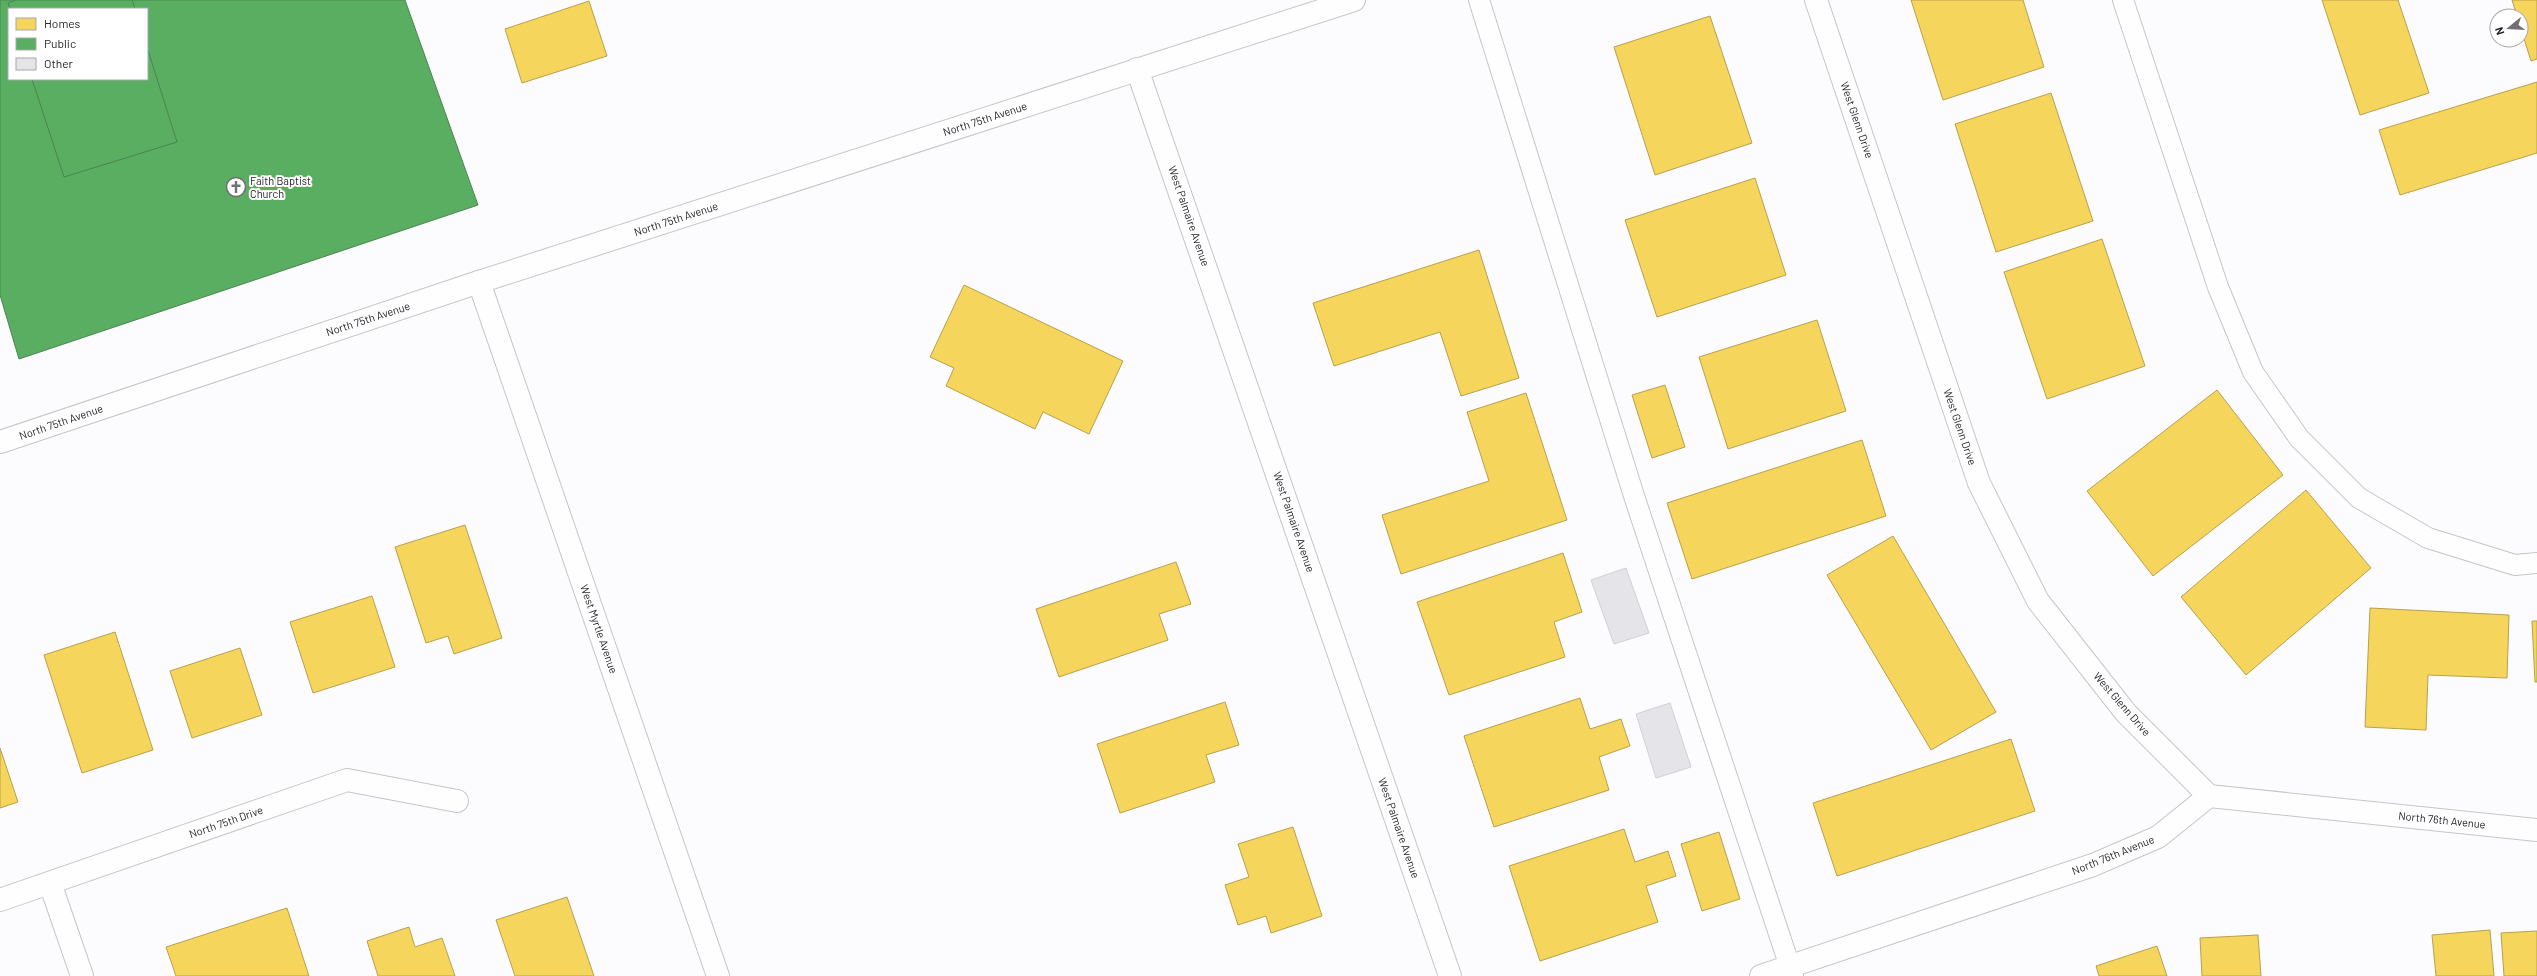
<svg xmlns="http://www.w3.org/2000/svg" width="2537" height="976" viewBox="0 0 2537 976" font-family="Barlow,sans-serif">
<rect width="100%" height="100%" fill="#fcfbfd"/>
<g fill="#f6d55c" stroke="#b8a04e">
<polygon points="1911,0 2023,0 2044,67 1943,100"/>
<polygon points="2322,0 2398,0 2429,93 2360,115"/>
<polygon points="2512,0 2537,0 2537,59 2531,61 2521,29 2521,16 2517,16"/>
<polygon points="589,1 607,56 522,83 505,29"/>
<polygon points="1710,16 1752,143 1655,175 1614,47"/>
<polygon points="2537,82 2537,153 2400,195 2379,130"/>
<polygon points="2051,93 2093,221 1996,252 1955,124"/>
<polygon points="1755,178 1786,275 1657,317 1625,220"/>
<polygon points="2102,239 2145,366 2047,399 2004,272"/>
<polygon points="1479,250 1519,378 1461,396 1440,332 1334,366 1313,303"/>
<polygon points="964,285 1123,361 1089,434 1043,412 1035,429 946,386 954,368 930,357"/>
<polygon points="1817,320 1846,411 1728,449 1699,357"/>
<polygon points="1665,385 1685,447 1652,458 1632,395"/>
<polygon points="2217,390 2283,475 2153,576 2087,491"/>
<polygon points="1526,393 1567,520 1401,574 1382,515 1489,481 1467,412"/>
<polygon points="1862,440 1886,516 1692,579 1667,503"/>
<polygon points="2306,490 2371,568 2246,675 2181,597"/>
<polygon points="465,525 502,638 454,654 448,636 426,643 395,547"/>
<polygon points="1893,536 1996,712 1931,750 1827,575"/>
<polygon points="1563,553 1582,612 1554,622 1565,657 1449,695 1417,602"/>
<polygon points="1176,562 1191,604 1159,614 1168,640 1059,677 1036,609"/>
<polygon points="372,596 395,667 313,693 290,622"/>
<polygon points="2370,608 2509,615 2507,678 2428,675 2426,730 2365,727"/>
<polygon points="2532,621 2537,621 2537,682 2535,682"/>
<polygon points="115,632 153,750 82,773 44,655"/>
<polygon points="240,648 262,715 192,738 170,671"/>
<polygon points="1580,698 1590,729 1621,719 1630,746 1599,757 1609,790 1494,827 1464,736"/>
<polygon points="1225,702 1239,745 1206,755 1215,782 1120,813 1097,744"/>
<polygon points="2011,739 2035,811 1837,876 1813,803"/>
<polygon points="0,748 18,802 0,808"/>
<polygon points="1293,827 1322,916 1271,933 1266,916 1238,925 1225,885 1249,877 1238,844"/>
<polygon points="1624,829 1635,862 1668,851 1676,876 1646,886 1658,922 1540,961 1509,866"/>
<polygon points="1719,832 1740,899 1702,911 1681,844"/>
<polygon points="567,897 594,976 515,976 496,920"/>
<polygon points="287,908 309,976 176,976 166,947"/>
<polygon points="409,927 415,947 442,938 455,976 378,976 367,941"/>
<polygon points="2490,930 2494,976 2436,976 2432,935"/>
<polygon points="2537,931 2537,976 2504,976 2501,933"/>
<polygon points="2258,935 2261,976 2202,976 2200,938"/>
<polygon points="2157,946 2167,976 2099,976 2096,966"/>
</g>
<g fill="#5aae61" stroke="#4a8551" fill-rule="evenodd">
<path d="M0 0H405L478 205 19 359 0 295ZM9 9H147V79H9Z"/>
<polygon points="16,0 132,0 135,9 10,9 8,3"/>
<polygon points="147,47 177,142 64,177 32,79 147,79"/>
</g>
<g fill="#e5e4e8" stroke="#d1d0d4">
<polygon points="1626,568 1649,633 1614,644 1591,580"/>
<polygon points="1670,703 1691,767 1656,778 1636,714"/>
</g>
<g fill="none" stroke-linecap="round" stroke-linejoin="round">
<defs>
<g id="service">
<polyline points="1479,0 1635,499 1793,976"/>
<polyline points="2123,0 2218,287 2253,372 2299,438 2359,498 2428,538 2515,565 2537,563"/>
</g>
<g id="minor">
<polyline points="1816,0 1979,483 2038,601 2126,713 2209,796"/>
<polyline points="1137,69 1450,976"/>
<polyline points="479,282 718,976"/>
<polyline points="50,883 82,976"/>
<polyline points="0,900 347,780 457,801"/>
<polyline points="1761,976 2093,865 2158,837 2209,796 2537,830"/>
</g>
<polyline id="secondary" points="0,442 479,282 1354,0"/>
</defs>
<use href="#service" stroke="#c6c5ca" stroke-width="22"/>
<use href="#minor" stroke="#c6c5ca" stroke-width="24"/>
<use href="#secondary" stroke="#c6c5ca" stroke-width="24"/>
<use href="#service" stroke="#fffeff" stroke-width="20"/>
<use href="#minor" stroke="#fffeff" stroke-width="22"/>
<use href="#secondary" stroke="#fffeff" stroke-width="22"/>
</g>
<defs>
<symbol id="church-ring" viewBox="-11 -11 22 22"><circle r="9.5" fill="#fff" stroke="#716f75" stroke-width="1.5"/><path d="M-1.2-6h2.4v3.5h3.3v2.4h-3.3V6h-2.4V-.1h-3.3v-2.4h3.3Z" fill="#716f75"/></symbol>
</defs>
<g fill-rule="evenodd">
<use href="#church-ring" x="225" y="176" width="22" height="22"/>
</g>
<g text-anchor="middle" stroke-width="4" stroke-linejoin="round" paint-order="stroke">
<g font-size="11" fill="#26242c" stroke="#fff">
<text transform="translate(985 119) rotate(-18)" y="4">North 75th Avenue</text>
<text transform="translate(1857 120) rotate(71)" y="4">West Glenn Drive</text>
<text transform="translate(1189 216) rotate(71)" y="4">West Palmaire Avenue</text>
<text transform="translate(676 219) rotate(-18)" y="4">North 75th Avenue</text>
<text transform="translate(368 319) rotate(-18)" y="4">North 75th Avenue</text>
<text transform="translate(61 422) rotate(-19)" y="4">North 75th Avenue</text>
<text transform="translate(1960 427) rotate(71)" y="4">West Glenn Drive</text>
<text transform="translate(1294 522) rotate(71)" y="4">West Palmaire Avenue</text>
<text transform="translate(599 629) rotate(71)" y="4">West Myrtle Avenue</text>
<text transform="translate(2122 704) rotate(49)" y="4">West Glenn Drive</text>
<text transform="translate(2442 820) rotate(6)" y="4">North 76th Avenue</text>
<text transform="translate(226 822) rotate(-19)" y="4">North 75th Drive</text>
<text transform="translate(1399 828) rotate(71)" y="4">West Palmaire Avenue</text>
<text transform="translate(2113 855) rotate(-22)" y="4">North 76th Avenue</text>
</g>
<g font-size="11" fill="#26242c" stroke="#fff" text-anchor="start">
<text x="250" y="185">Faith Baptist<tspan x="250" dy="13">Church</tspan></text>
</g>
</g>
<rect x="8" y="8" width="140" height="72" fill="#ffffff" stroke="#a8a7ab"/>
<rect x="16" y="18" width="20" height="12" fill="#f6d55c" stroke="#a8a7ab"/>
<text x="44" y="28" font-size="12" fill="#26242c">Homes</text>
<rect x="16" y="38" width="20" height="12" fill="#5aae61" stroke="#a8a7ab"/>
<text x="44" y="48" font-size="12" fill="#26242c">Public</text>
<rect x="16" y="58" width="20" height="12" fill="#e5e4e8" stroke="#a8a7ab"/>
<text x="44" y="68" font-size="12" fill="#26242c">Other</text>
<g transform="translate(2509 28) rotate(252)"><circle r="19" fill="#ffffff" stroke="#a8a7ab"/>
<path d="M0-3L7 15L0 10L-7 15Z" fill="#716f75"/>
<text y="-6" font-size="11" font-weight="bold" text-anchor="middle" fill="#26242c">N</text>
</g>
</svg>
